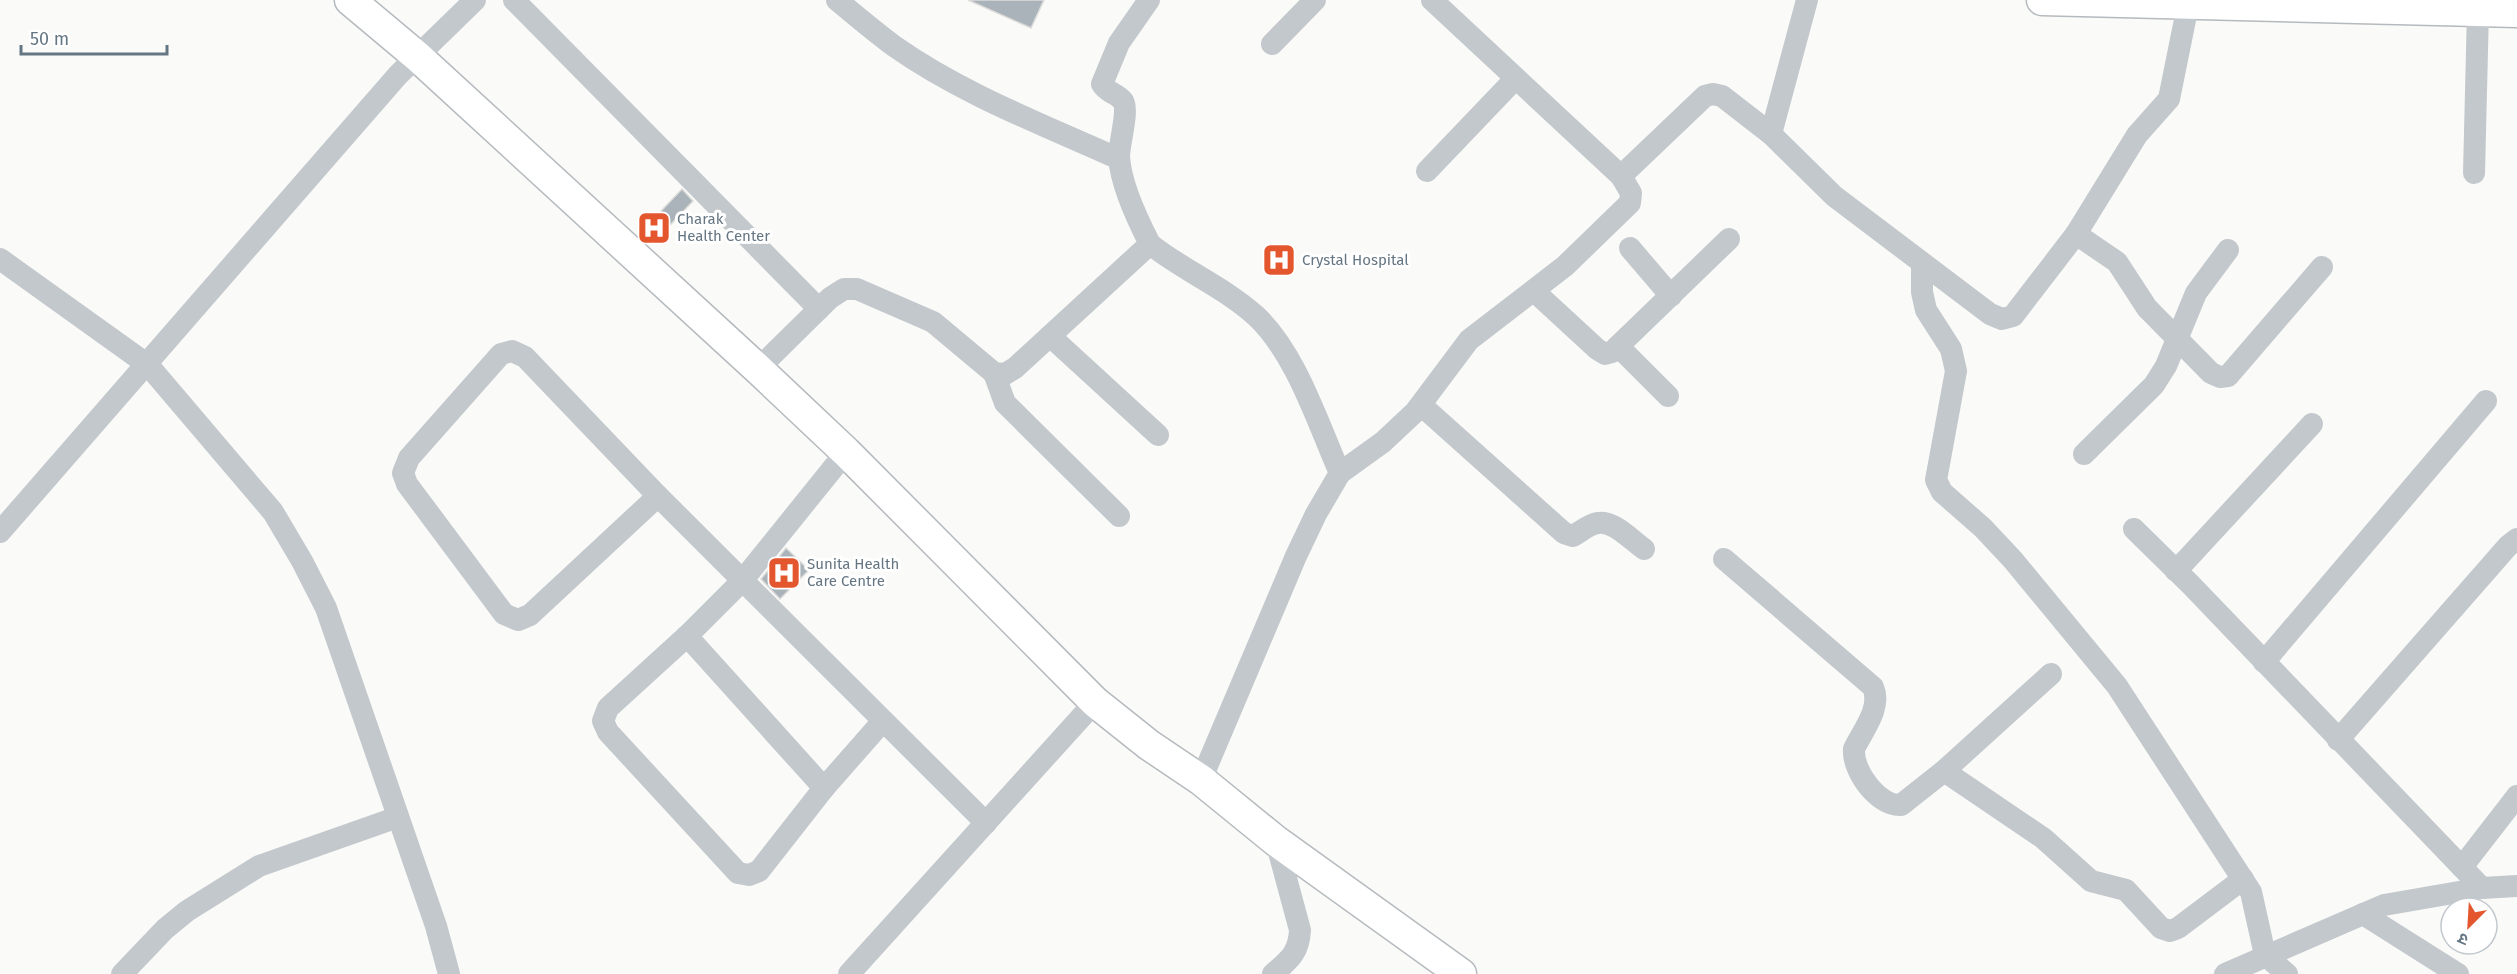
<svg xmlns="http://www.w3.org/2000/svg" width="2517" height="974" viewBox="0 0 2517 974" font-family="'Fira Sans','Noto Sans Devanagari',sans-serif">
<rect width="100%" height="100%" fill="#fafaf8"/>
<g fill="#aab3b9" stroke="#dcdcda" stroke-width="1.5">
<polygon points="968,0 1044,0 1031,28"/>
<polygon points="682,189 693,201 655,241 643,230"/>
<polygon points="786,548 809,570 780,599 761,579"/>
</g>
<g fill="none" stroke-linecap="round" stroke-linejoin="round">
<defs>
<g id="major">
<polyline points="350,0 418,57 758,369 846,452 1095,702 1149,745 1201,780 1276,841 1461,974"/>
<polyline points="2042,0 2517,12"/>
</g>
</defs>
<use href="#major" stroke="#b5babe" stroke-width="33"/>
<g stroke="#c3c8cc" stroke-width="22">
<polyline points="514,0 819,309"/>
<path d="M837 0C856 16 874 31 894 46 962 94 1044 125 1119 159"/>
<path d="M1149 0 1119 43 1102 84C1107 93 1117 93 1123 101 1129 111 1119 143 1119 157 1121 185 1137 219 1150 244 1184 271 1224 287 1256 316 1296 353 1318 424 1340 473L1316 514 1296 556 1201 780"/>
<polyline points="1272,44 1315,0"/>
<polyline points="1771,134 1807,0"/>
<polyline points="1427,171 1515,79"/>
<polyline points="2474,173 2478,10"/>
<polyline points="1621,176 1705,96 1713,94 1722,96 1771,134 1834,196 1990,314 2002,319 2013,316 2076,234 2137,135 2169,99 2189,0"/>
<polyline points="2076,234 2117,262 2147,308 2211,373 2220,377 2228,376 2322,267"/>
<polyline points="1630,248 1671,296"/>
<polyline points="0,259 148,365 273,512 302,561 326,608 436,926 449,974"/>
<polyline points="1922,265 1922,292 1926,310 1951,349 1956,371 1936,480 1942,492 1983,528 2013,560 2117,686 2251,892 2265,955 2287,974"/>
<polyline points="1534,291 1597,349 1605,354 1612,352 1729,239"/>
<polyline points="1050,336 1158,435"/>
<polyline points="1619,347 1668,396"/>
<polygon points="512,351 525,357 658,496 530,615 518,620 504,614 407,484 403,473 409,458 501,354"/>
<polyline points="758,369 830,298 844,289 857,289 933,322 994,373 1005,374 1015,368 1150,244"/>
<polyline points="994,373 1005,403 1119,516"/>
<path d="M1421 405 1564 533 1573 536C1580 532 1587 526 1594 524 1611 517 1631 540 1644 549"/>
<polyline points="846,452 742,581 687,636 608,708 603,721 608,732 738,873 749,875 759,871 824,788 882,722"/>
<polyline points="2084,454 2154,385 2166,366 2196,293 2228,250"/>
<polyline points="1340,473 1383,442 1415,412 1469,340 1565,266 1630,203 1631,193 1621,176 1432,0"/>
<polyline points="658,496 986,823"/>
<polyline points="2134,529 2191,585 2482,888"/>
<polyline points="0,532 398,75 475,0"/>
<path d="M1724 559 1873 687C1882 708 1863 730 1854 749 1852 771 1879 807 1901 805L1944 771 2051 674"/>
<polyline points="2176,571 2312,424"/>
<polyline points="687,636 824,788"/>
<polyline points="2264,662 2486,401"/>
<polyline points="2338,740 2508,546 2517,539"/>
<polyline points="1944,771 2043,838 2091,881 2126,890 2161,928 2170,931 2178,928 2243,879"/>
<polyline points="2462,867 2517,796"/>
<polyline points="2363,914 2458,974"/>
<polyline points="122,974 165,929 187,911 259,866 398,817"/>
<polyline points="849,974 1095,702"/>
<path d="M1273 974C1289 960 1299 953 1300 930L1276 841"/>
<polyline points="2225,974 2384,905 2482,888 2517,886"/>
</g>
<use href="#major" stroke="#fff" stroke-width="30"/>
</g>
<defs>
<symbol id="hospital-square" viewBox="-11 -11 22 22"><rect x="-9" y="-9" width="18" height="18" rx="4" fill="#e4572e" stroke="#fff"/><path d="M-5-5h3v3.5h4V-5h3V5h-3V1.5h-4V5h-3Z" fill="#fff"/></symbol>
</defs>
<g fill-rule="evenodd">
<use href="#hospital-square" x="635" y="209" width="38" height="38"/>
<use href="#hospital-square" x="1260" y="241" width="38" height="38"/>
<use href="#hospital-square" x="765" y="554" width="38" height="38"/>
</g>
<g text-anchor="middle" stroke-width="6" stroke-linejoin="round" paint-order="stroke">
<g font-size="15" fill="#657683" stroke="#fff" text-anchor="start">
<text x="677" y="224">Charak<tspan x="677" dy="17">Health Center</tspan></text>
<text x="1302" y="265">Crystal Hospital</text>
<text x="807" y="569">Sunita Health<tspan x="807" dy="17">Care Centre</tspan></text>
</g>
</g>
<g transform="translate(2469 926) rotate(204)"><circle r="28" fill="#ffffff" stroke="#c1c8cd" stroke-width="1.5"/>
<path d="M0-4.5L10 22L0 15L-10 22Z" fill="#e4572e"/>
<text y="-9" font-size="16" font-weight="bold" text-anchor="middle" fill="#657683">उ</text>
</g>
<path d="M21 45v9h146v-9" fill="none" stroke="#657683" stroke-width="3"/>
<text x="30" y="45" font-size="18" fill="#657683" stroke="#ffffff" stroke-width="4.5" paint-order="stroke">50 m</text>
</svg>
